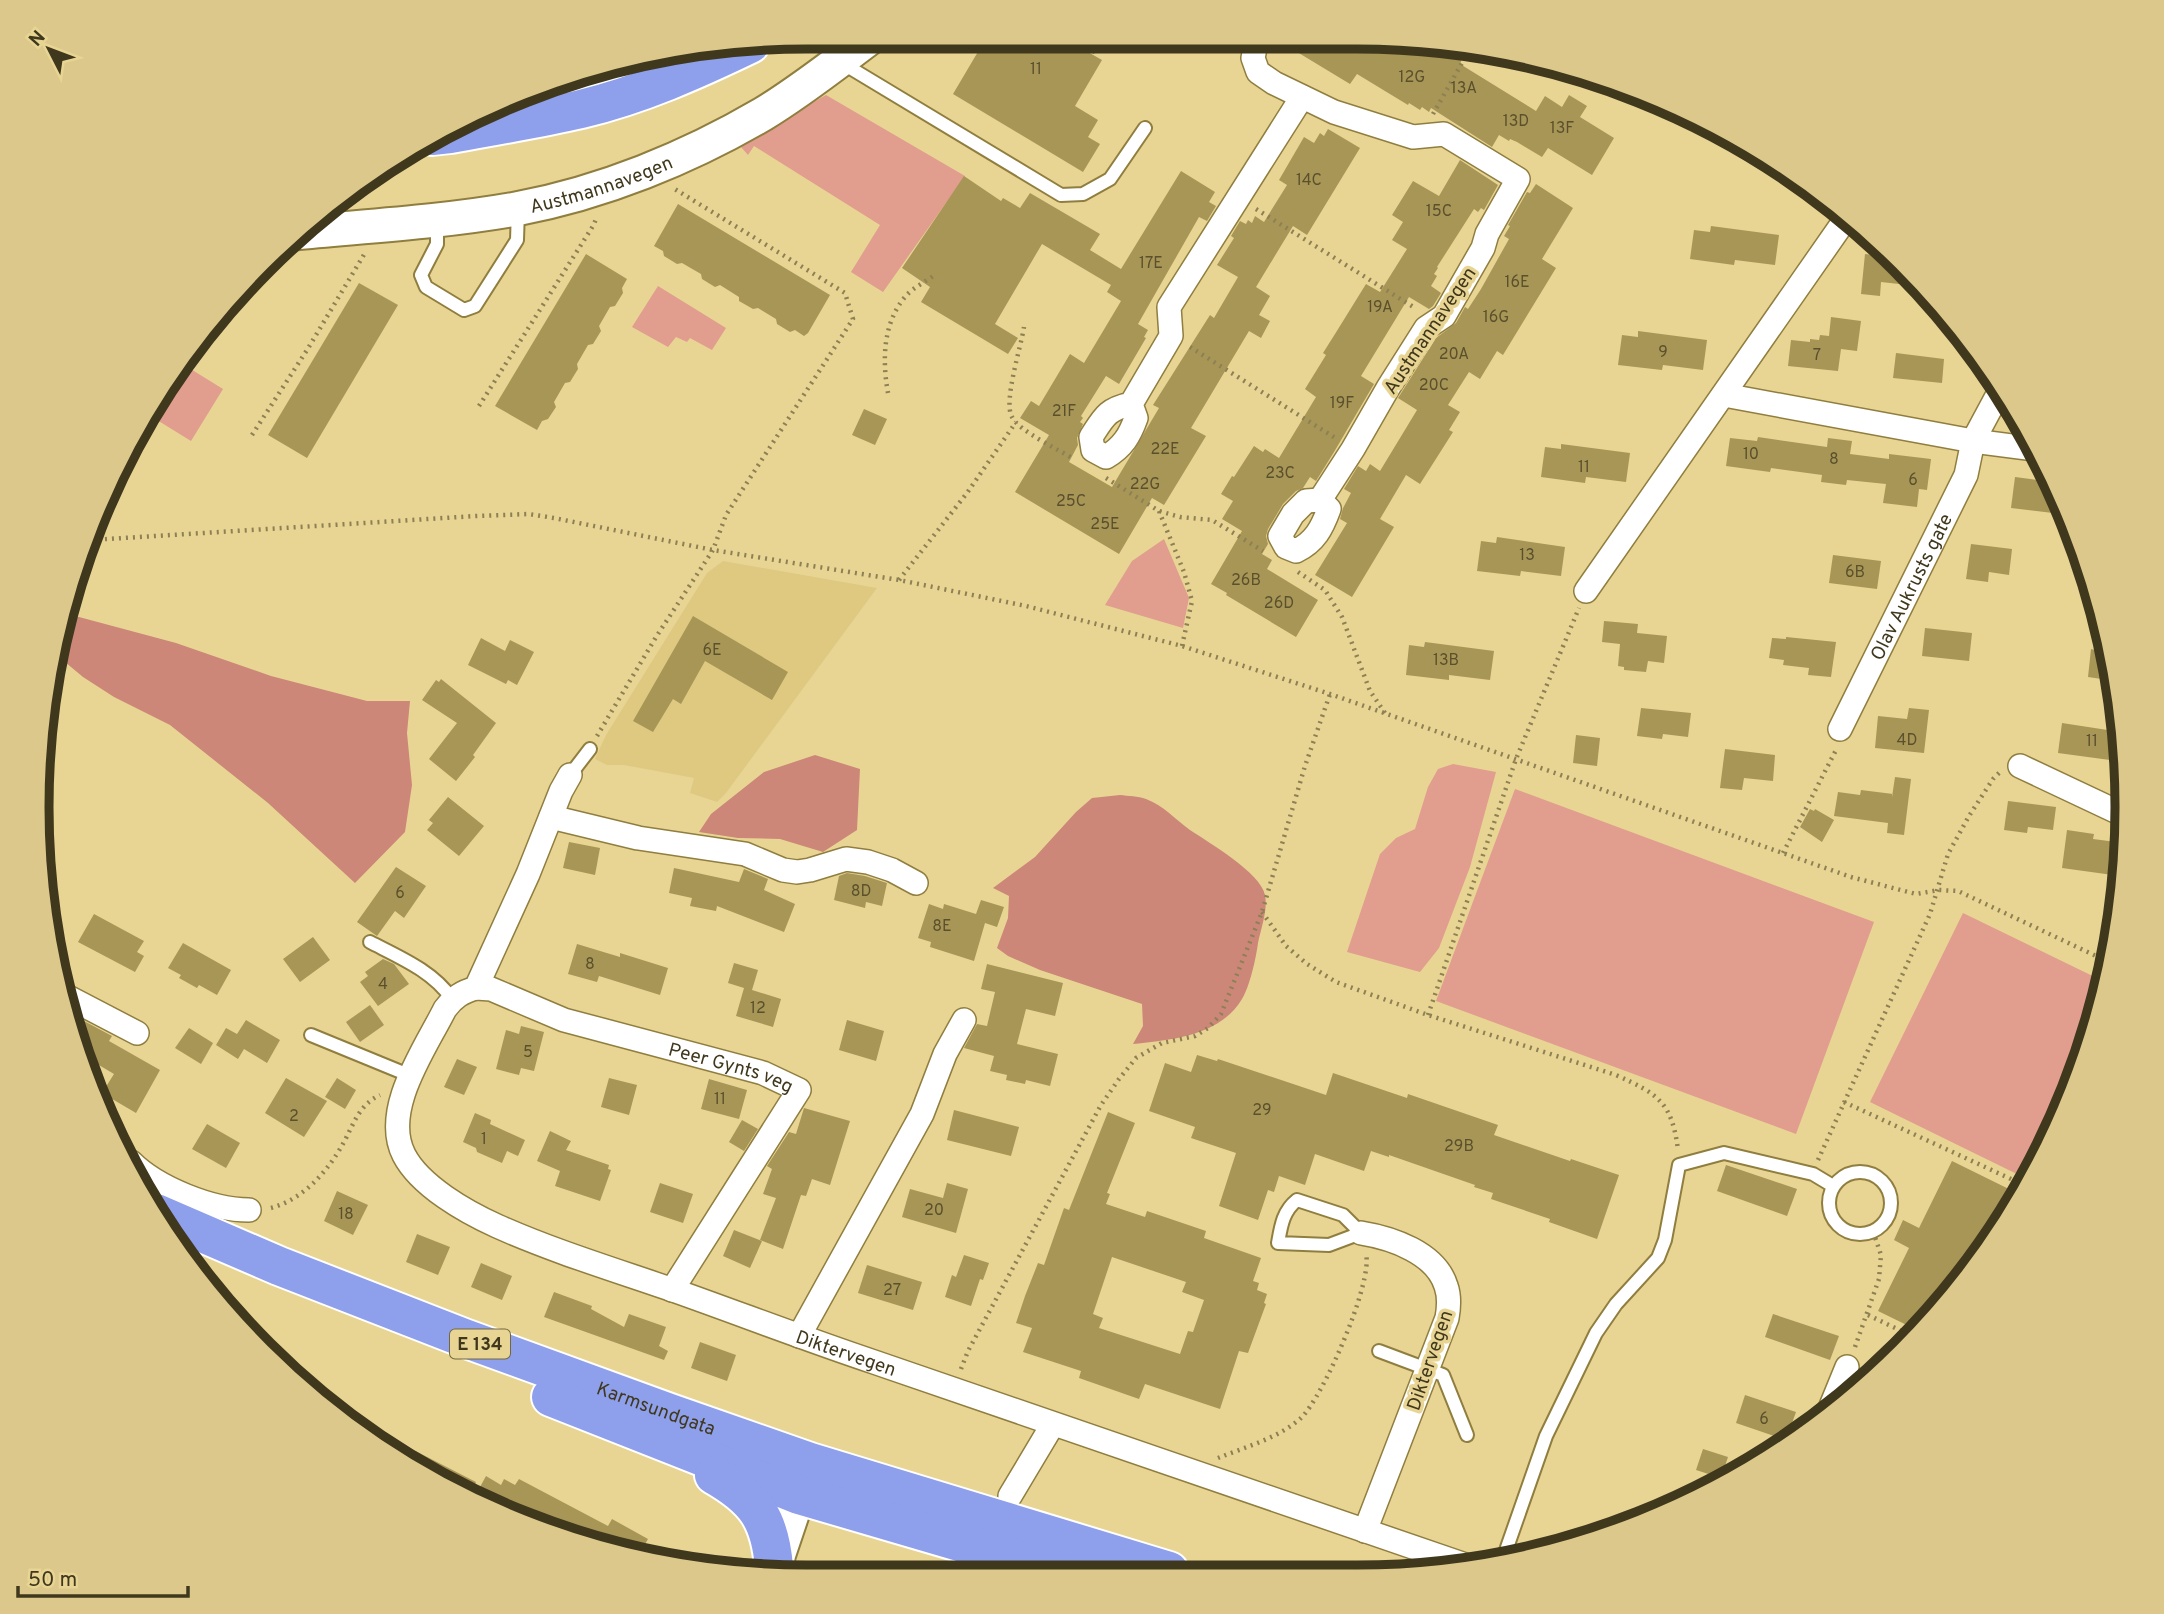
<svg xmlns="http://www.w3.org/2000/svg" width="2164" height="1614" viewBox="0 0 2164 1614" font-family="Overpass,sans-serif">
<rect width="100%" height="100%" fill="#e8d594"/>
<polygon fill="#dfc980" points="723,561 877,588 726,793 717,802 690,793 694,778 624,765 607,765 595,759 606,735 707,573"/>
<g fill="#e19d8e">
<polygon points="826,95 965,176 883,292 851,272 880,225 754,146 748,155 741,147 743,141"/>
<polygon points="658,286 726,328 712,350 690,338 687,342 676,337 668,347 632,327"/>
<polygon points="189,368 223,389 191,441 157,420"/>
<polygon points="1164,539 1189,598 1183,628 1105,605 1132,561"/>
<polygon points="1453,764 1496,772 1470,867 1439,948 1420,972 1347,952 1380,854 1396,838 1415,829 1428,787 1438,769"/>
<polygon points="1515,789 1874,922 1796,1134 1436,1001"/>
<polygon points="1963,913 2105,982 2069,1101 2027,1179 1870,1102"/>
</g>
<g fill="#cc8778">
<polygon points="65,616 79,617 176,643 271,676 367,701 410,701 407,733 412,785 405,832 355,883 268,803 170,725 114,697 83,677 53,652"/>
<polygon points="815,755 860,769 857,830 823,852 780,839 738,838 699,832 711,814 764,772"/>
<path d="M1120 795C1128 796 1138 796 1146 799 1163 805 1176 820 1190 830 1208 842 1261 873 1265 895 1268 910 1261 928 1258 943 1256 958 1250 986 1242 999 1220 1036 1171 1040 1133 1044L1143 1026 1142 1004 1040 970 1008 956 997 948 1008 918 1009 896 993 888 1035 857 1076 812 1092 798Z"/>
</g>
<g fill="#a89657" fill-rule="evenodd">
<polygon points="974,37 1087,38 1081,48 1102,60 1075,106 1098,120 1088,137 1100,144 1083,172 953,94 979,50"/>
<polygon points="1274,38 1347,38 1369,52 1373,38 1407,38 1466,48 1460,64 1536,111 1545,96 1562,107 1569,95 1587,106 1580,117 1614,138 1592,175 1548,148 1542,157 1517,142 1510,139 1509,141 1499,135 1492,147 1431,108 1429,112 1422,107 1420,110 1409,103 1408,105 1357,74 1350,84"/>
<polygon points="1328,129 1360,148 1307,235 1293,226 1256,287 1270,296 1259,315 1270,321 1261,338 1249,331 1191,428 1206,436 1164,505 1152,498 1119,554 1015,492 1049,435 1020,418 1031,401 1039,406 1070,354 1084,363 1121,301 1107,292 1111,285 1042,244 995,324 1018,338 1008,354 921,302 930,287 902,268 964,176 1001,201 1003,198 1020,208 1030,193 1100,234 1090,250 1121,269 1181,171 1215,192 1209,202 1216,206 1207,221 1199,217 1138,324 1148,330 1144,337 1146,338 1119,384 1106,376 1081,416 1083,418 1080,422 1083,424 1077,438 1078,445 1069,462 1112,487 1159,408 1153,405 1210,315 1214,318 1238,277 1217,265 1234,238 1231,236 1240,221 1246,224 1248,220 1252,223 1255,216 1264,222 1287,185 1279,180 1304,137 1314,143 1320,133 1324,136"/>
<polygon points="1460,160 1498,185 1484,210 1481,208 1478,212 1474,209 1437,267 1438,268 1434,274 1437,276 1431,286 1441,293 1433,306 1429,309 1409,297 1361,376 1374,384 1334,452 1316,481 1310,477 1303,488 1296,491 1283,504 1268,529 1266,536 1268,544 1262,554 1272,560 1267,569 1318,600 1296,637 1226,595 1227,593 1211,584 1242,531 1222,519 1233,501 1221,494 1232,476 1234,477 1254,446 1263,452 1265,449 1279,458 1316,397 1305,389 1326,355 1323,353 1335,334 1366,284 1380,292 1407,249 1392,240 1403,222 1392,215 1413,181 1439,196"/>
<polygon points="1536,184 1573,208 1542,259 1556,268 1503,355 1497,351 1480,379 1469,372 1448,405 1460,412 1449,430 1453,432 1420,484 1406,475 1380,519 1394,527 1352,597 1315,575 1347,523 1340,519 1343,508 1351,493 1344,489 1358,466 1366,471 1370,464 1380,471 1417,410 1398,398 1436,338 1456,323 1465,307 1468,309 1481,289 1509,239 1504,236 1510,226 1508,225 1527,192 1530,193"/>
<polygon points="678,204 830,295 808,333 804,336 795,330 790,332 777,324 776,319 758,308 753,309 739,301 739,297 720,285 715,287 702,279 701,274 682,263 677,264 664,256 663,251 654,246"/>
<polygon points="1711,226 1779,235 1775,265 1735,260 1734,265 1690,259 1694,230 1710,232"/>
<polygon points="586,254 627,279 622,288 623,293 615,306 610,307 599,326 601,331 593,344 588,345 577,364 578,369 570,382 565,383 554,402 556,407 548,419 542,421 537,430 495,406"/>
<polygon points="1865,254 1896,258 1901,262 1899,284 1881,282 1880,296 1861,294"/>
<polygon points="359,283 398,305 307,458 268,435"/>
<polygon points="1831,317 1861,321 1857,351 1841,349 1838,371 1788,366 1791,340 1810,342 1810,339 1819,340 1820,335 1829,336"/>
<polygon points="1638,331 1707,340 1703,370 1663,365 1662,370 1618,365 1622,335 1638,337"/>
<polygon points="1896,353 1944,359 1942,383 1893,378"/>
<polygon points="864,409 887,419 875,445 852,435"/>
<polygon points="1758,437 1827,447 1828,438 1852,441 1850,454 1889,459 1889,454 1931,459 1927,490 1919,489 1917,507 1883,503 1886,484 1847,480 1846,485 1821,482 1822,475 1771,468 1770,472 1726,466 1730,438 1757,441"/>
<polygon points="1561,444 1630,453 1626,482 1586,477 1585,483 1541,477 1545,447 1561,449"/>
<polygon points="2015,477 2052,482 2056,489 2053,513 2011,508"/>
<polygon points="1497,537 1565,547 1561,576 1521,571 1520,576 1477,571 1481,541 1496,543"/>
<polygon points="1971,544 2012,549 2009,575 1989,572 1988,582 1966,579"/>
<polygon points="1833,555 1881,561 1877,589 1829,583"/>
<polygon points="2100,614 2112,656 2115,681 2088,677 2091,649 2095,650"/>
<polygon points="693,616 788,672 772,700 705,661 681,704 673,699 653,732 633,721"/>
<polygon points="1604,621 1638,624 1637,633 1667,636 1664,663 1648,661 1646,672 1624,670 1624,667 1618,666 1620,644 1602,642"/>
<polygon points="1925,628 1972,633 1969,661 1922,656"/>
<polygon points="1786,637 1836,642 1831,677 1808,675 1809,668 1783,665 1784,660 1769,658 1772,638 1786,639"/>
<polygon points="481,638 505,651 510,640 534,652 517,685 508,680 506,684 468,665"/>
<polygon points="1425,642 1494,651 1490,680 1449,675 1449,680 1406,675 1409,645 1424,647"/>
<polygon points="441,679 496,723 473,755 475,757 456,781 429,759 457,723 422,700 436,680 439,682"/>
<polygon points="1641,708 1691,713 1688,737 1663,734 1662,739 1637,736"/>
<polygon points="1909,708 1929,710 1924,753 1875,748 1878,716 1907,719"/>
<polygon points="2062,723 2114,731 2110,760 2058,753"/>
<polygon points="1576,735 1600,738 1597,766 1573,763"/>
<polygon points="1725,749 1775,755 1773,781 1744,778 1742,790 1720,788"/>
<polygon points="1895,777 1911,779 1904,835 1887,833 1888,823 1834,816 1838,792 1860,795 1861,790 1893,794 1892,797"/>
<polygon points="448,797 484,826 459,856 427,830 433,823 429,820"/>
<polygon points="2008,801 2056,807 2053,830 2028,827 2027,833 2004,830"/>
<polygon points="1810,809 1814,811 1815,809 1834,820 1822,842 1800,827"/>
<polygon points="2067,830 2094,834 2093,839 2124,843 2120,876 2062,868"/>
<polygon points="569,842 600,848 595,875 563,868"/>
<polygon points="396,867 426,886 404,918 395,911 377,936 357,922"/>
<polygon points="674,868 739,882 744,869 768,879 764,890 795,904 784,932 717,906 716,911 690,906 692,898 669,893"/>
<polygon points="847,873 865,876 887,883 882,906 866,902 865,908 834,900 839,876"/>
<polygon points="981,900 1004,907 997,927 985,923 974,961 930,947 931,942 918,938 929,904 943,909 944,904 976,914"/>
<polygon points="94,914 144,941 137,952 144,956 135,972 78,942"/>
<polygon points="313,937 330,960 300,982 283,959"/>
<polygon points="183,943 231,970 217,995 199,985 197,988 179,978 181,975 168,968"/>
<polygon points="577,944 620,957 620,953 668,968 660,995 599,976 597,982 568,974"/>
<polygon points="383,959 394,964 409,984 378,1006 360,982 368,976 365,972"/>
<polygon points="734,963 758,970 752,990 781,999 773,1027 736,1016 744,988 728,983"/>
<polygon points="987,964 1063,983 1055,1016 1026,1009 1017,1044 1058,1054 1050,1086 1026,1080 1025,1084 1006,1080 1007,1075 990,1071 994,1056 964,1048 977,1024 987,1026 995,992 981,989"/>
<polygon points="370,1005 384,1025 360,1042 346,1022"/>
<polygon points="246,1020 280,1040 267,1063 244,1049 238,1059 216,1045 226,1028 237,1034"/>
<polygon points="847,1020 884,1031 876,1061 839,1050"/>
<polygon points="84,1021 112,1036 109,1041 160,1070 136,1113 102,1093 114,1074 77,1052 75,1037"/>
<polygon points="521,1026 544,1032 534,1071 521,1068 519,1075 496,1069 506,1030 519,1034"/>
<polygon points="189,1028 213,1043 201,1064 175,1048"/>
<polygon points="1197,1055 1217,1061 1218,1059 1326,1095 1333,1073 1407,1098 1408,1094 1498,1125 1494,1135 1570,1161 1571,1159 1619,1175 1597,1239 1549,1222 1550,1219 1491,1199 1493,1193 1474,1187 1475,1185 1389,1155 1389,1157 1371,1151 1364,1171 1315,1154 1305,1185 1279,1176 1274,1192 1268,1190 1258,1220 1219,1206 1236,1153 1191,1138 1195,1127 1149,1111 1165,1063 1191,1072"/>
<polygon points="457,1059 477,1067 464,1095 444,1087"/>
<polygon points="286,1078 327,1101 304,1137 265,1113"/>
<polygon points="337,1078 356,1090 345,1109 325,1097"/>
<polygon points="609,1078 637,1085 629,1115 601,1107"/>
<polygon points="709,1079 747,1090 739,1119 701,1109"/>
<polygon points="804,1108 850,1121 830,1185 812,1179 806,1196 801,1195 783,1249 760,1240 776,1198 763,1194 772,1169 767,1166 789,1132 796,1134"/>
<polygon points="954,1110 1019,1127 1011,1156 947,1140"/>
<path d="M1108 1112 1135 1123 1107 1193 1110 1194 1106 1204 1145 1217 1147 1211 1206 1231 1204 1238 1261 1258 1253 1281 1259 1283 1257 1290 1267 1294 1264 1303 1266 1304 1248 1353 1239 1351 1220 1409 1145 1384 1139 1399 1079 1378 1081 1371 1023 1352 1032 1328 1016 1323 1025 1296 1038 1263 1044 1265 1064 1208 1069 1210ZM1112 1257 1186 1282 1182 1292 1204 1300 1193 1332 1188 1331 1180 1354 1099 1328 1103 1318 1093 1314Z"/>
<polygon points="475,1113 491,1120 490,1124 525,1140 518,1156 507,1151 502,1163 477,1152 476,1148 463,1142"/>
<polygon points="742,1120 758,1129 744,1151 729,1142"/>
<polygon points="207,1124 240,1143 226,1168 192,1149"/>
<polygon points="550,1131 571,1141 566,1150 609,1165 608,1169 611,1170 600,1201 555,1186 560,1171 537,1161"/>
<polygon points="1952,1161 2019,1194 1998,1235 1919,1331 1878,1311 1909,1248 1894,1240 1903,1220 1919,1228"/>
<polygon points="1726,1165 1797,1189 1787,1216 1717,1191"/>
<polygon points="660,1183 693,1194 683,1223 650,1212"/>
<polygon points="947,1183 968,1189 956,1233 902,1217 910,1189 943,1198"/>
<polygon points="337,1191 368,1205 353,1235 324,1221"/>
<polygon points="734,1230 762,1241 750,1268 723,1256"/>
<polygon points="417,1234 450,1247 438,1275 406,1262"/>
<polygon points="964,1255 989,1263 983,1280 980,1279 971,1306 945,1297 952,1275 956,1277"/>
<polygon points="481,1263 512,1276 502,1300 471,1287"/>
<polygon points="867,1265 922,1282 913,1310 858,1293"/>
<polygon points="554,1292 592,1306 591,1309 624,1327 629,1314 666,1327 659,1346 668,1351 664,1360 544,1317"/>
<polygon points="1773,1314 1839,1336 1830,1360 1765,1337"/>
<polygon points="700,1342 736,1355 727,1381 691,1368"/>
<polygon points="1745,1395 1796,1412 1786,1440 1736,1423"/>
<polygon points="392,1439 476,1482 470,1496 422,1474 387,1447"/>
<polygon points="1703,1449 1728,1457 1721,1478 1696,1470"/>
<polygon points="486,1476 501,1485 504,1479 515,1485 519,1479 608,1526 612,1519 648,1539 639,1555 608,1548 577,1530 571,1539 559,1536 505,1508 503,1511 474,1498"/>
</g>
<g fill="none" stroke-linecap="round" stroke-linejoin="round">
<polyline stroke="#c6b67c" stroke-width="23" stroke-dasharray="23 11" stroke-linecap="butt" points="964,1571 985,1537"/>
<defs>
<g id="lane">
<polyline points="842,63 1061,195 1083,194 1110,179 1145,128"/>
<polyline points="437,220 437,244 421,275 426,287 464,310 475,306 517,240 518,209"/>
<polyline points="570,775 590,749"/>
<path d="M370 942C399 957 433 971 452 999"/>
<polyline points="311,1035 411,1076"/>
<circle cx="1860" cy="1203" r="31"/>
<path d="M1297 1200 1343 1215 1361 1233 1329 1245 1278 1243C1281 1226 1283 1211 1297 1200Z"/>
<polyline points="1379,1351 1443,1375 1467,1435"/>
<polyline points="1503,1559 1546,1436 1596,1333 1616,1304 1658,1258 1665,1240 1679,1165 1724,1153 1813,1174 1833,1186"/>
</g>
<g id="street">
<polyline points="1257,38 1253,58 1258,72 1274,83 1334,112 1413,137 1444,134 1518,179 1487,234 1483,248 1444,316 1426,328 1388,388 1353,449 1320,500"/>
<polyline points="1724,395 1973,441 2035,449"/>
<path d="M1131 404 1136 418C1130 435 1123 447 1106 457L1093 450 1091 437C1104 417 1107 409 1131 404L1171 336 1169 307 1302 97"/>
<path d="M1320 500 1329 509C1322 528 1315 542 1296 551L1286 547 1280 536 1293 514 1306 501Z"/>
<polyline points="1586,591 1847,217"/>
<path id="s1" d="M1840 729 1966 475 1973 441 2002 387"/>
<polyline points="2020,766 2126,816"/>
<path id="s2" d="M570 775 561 791 528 874 476 988C462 992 454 997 445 1009 425 1049 381 1110 404 1155 420 1186 466 1212 497 1226 553 1251 612 1269 670 1289 738 1313 805 1339 874 1362 1073 1431 1272 1499 1471 1567"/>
<polyline points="551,817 638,838 745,854 783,870 797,872 810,870 846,859 868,862 892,870 916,883"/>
<path id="s3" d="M476 988 491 989 564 1020 763 1073 799 1090 672 1290"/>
<polyline points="66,996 137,1033"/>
<path d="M131 1162C157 1188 212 1210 249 1210"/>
<path d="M1361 1233C1392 1238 1436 1253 1446 1286 1450 1297 1449 1307 1447 1318L1365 1531"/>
<polyline points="799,1336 922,1114 945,1054 964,1020"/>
<polyline points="1829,1411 1847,1367"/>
<polyline points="1010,1496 1053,1424"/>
</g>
<g id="secondary">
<path id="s4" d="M294 233C368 226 443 222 516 209 602 193 688 158 763 114 801 91 836 63 871 37"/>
<polyline points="773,1571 807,1470"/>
</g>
<g id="highway">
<path d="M432 136 450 134C493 126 538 119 581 109 640 95 696 70 750 44"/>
<path id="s5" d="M156 1213 279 1266 464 1338 670 1413 810 1462 1169 1571"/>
<polyline points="551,1397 799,1495 1058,1571"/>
<path d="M714 1475C756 1499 770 1519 774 1567"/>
</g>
</defs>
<use href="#lane" stroke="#907e3f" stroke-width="16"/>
<use href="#street" stroke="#907e3f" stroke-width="26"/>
<use href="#secondary" stroke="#907e3f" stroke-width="37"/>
<use href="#highway" stroke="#fff" stroke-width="42"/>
<g stroke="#8d8053" stroke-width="4.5" stroke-dasharray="2 5" stroke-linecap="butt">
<polyline points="1092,53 1100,38"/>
<polyline points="1433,114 1470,49"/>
<polyline points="1256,209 1415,308"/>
<path d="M1024 327C1021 347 1003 402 1012 417 1019 431 1059 450 1074 459"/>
<polyline points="1190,347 1337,439"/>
<path d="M888 393C882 360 883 323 905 297 912 288 927 281 936 274"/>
<polyline points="479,406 593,226 597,217"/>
<polyline points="252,435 307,350 365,253"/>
<polyline points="1106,478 1159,511 1180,517 1212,520 1263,551"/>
<polyline points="1159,511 1184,572 1192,601 1182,646"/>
<polyline points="91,540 476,516 529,514 554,518 713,550 899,580 1026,606 1182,646 1330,694 1851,877 1916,894 1939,890 1958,891 2111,963"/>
<polyline points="1298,572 1325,590 1342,617 1370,691 1385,713"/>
<polyline points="899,580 967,493 1016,422"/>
<polyline points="597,736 656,637 713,550 726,515 853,319 845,293 673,188"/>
<polyline points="1783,853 1836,750"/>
<path d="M1262 912 1286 946 1307 964 1336 982 1428 1015 1616 1075C1658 1094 1672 1102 1678 1150"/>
<polyline points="1428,1015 1516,759 1579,608"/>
<polyline points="1844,1102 2024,1185"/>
<polyline points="1818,1160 1930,914 1948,854 1969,816 1993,779 2001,771"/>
<path d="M271 1208C304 1199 328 1171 344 1142 354 1123 360 1104 380 1095"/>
<polyline points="1868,1315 1914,1337"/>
<polyline points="1855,1347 1879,1279 1881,1255 1873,1231"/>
<polyline points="961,1369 968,1351 1101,1105 1119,1079 1136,1058 1162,1043 1195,1036 1208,1028 1221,1014 1262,912 1305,766 1330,694"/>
<path d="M1218 1458C1245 1447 1279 1438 1301 1418 1323 1397 1373 1283 1366 1254"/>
</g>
<use href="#lane" stroke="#fff" stroke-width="12"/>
<use href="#street" stroke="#fff" stroke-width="23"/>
<use href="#secondary" stroke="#fff" stroke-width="33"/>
<use href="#highway" stroke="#8e9fec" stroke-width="38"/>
</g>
<g text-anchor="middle" stroke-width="7" stroke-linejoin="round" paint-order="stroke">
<g font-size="16" fill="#5a502c">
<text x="1036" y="74">11</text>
<text x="1412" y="82">12G</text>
<text x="1464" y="93">13A</text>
<text x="1516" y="126">13D</text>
<text x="1562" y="133">13F</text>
<text x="1309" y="185">14C</text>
<text x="1439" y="216">15C</text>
<text x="1151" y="268">17E</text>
<text x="1517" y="287">16E</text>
<text x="1380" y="312">19A</text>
<text x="1496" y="322">16G</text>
<text x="1663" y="357">9</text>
<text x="1454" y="359">20A</text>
<text x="1817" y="360">7</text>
<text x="1434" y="390">20C</text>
<text x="1342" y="408">19F</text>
<text x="1064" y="416">21F</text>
<text x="1165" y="454">22E</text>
<text x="1751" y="459">10</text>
<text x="1834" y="464">8</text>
<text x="1584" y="472">11</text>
<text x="1280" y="478">23C</text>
<text x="1913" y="485">6</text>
<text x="1145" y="489">22G</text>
<text x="1071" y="506">25C</text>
<text x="1105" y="529">25E</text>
<text x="1527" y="560">13</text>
<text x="1855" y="577">6B</text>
<text x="1246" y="585">26B</text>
<text x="1279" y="608">26D</text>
<text x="712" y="655">6E</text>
<text x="1446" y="665">13B</text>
<text x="1907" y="745">4D</text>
<text x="2092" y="746">11</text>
<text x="861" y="896">8D</text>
<text x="400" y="898">6</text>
<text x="942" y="931">8E</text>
<text x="590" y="969">8</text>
<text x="383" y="989">4</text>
<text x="758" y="1013">12</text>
<text x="528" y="1057">5</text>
<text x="720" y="1104">11</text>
<text x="1262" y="1115">29</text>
<text x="294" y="1121">2</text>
<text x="484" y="1144">1</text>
<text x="1459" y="1151">29B</text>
<text x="934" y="1215">20</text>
<text x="346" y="1219">18</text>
<text x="892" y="1295">27</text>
<text x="1764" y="1424">6</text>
</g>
<rect fill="#e8d594" stroke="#726741" stroke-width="2" x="450" y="1329.5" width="60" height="29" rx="5"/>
<g font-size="18" font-weight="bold" fill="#40381d">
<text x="480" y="1350">E 134</text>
</g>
<g font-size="19" fill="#40381d" stroke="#e8d594">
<text dy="7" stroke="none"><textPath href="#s4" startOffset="312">Austmannavegen</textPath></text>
<text transform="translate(1429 330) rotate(-56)" y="7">Austmannavegen</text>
<text dy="7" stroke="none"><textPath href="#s1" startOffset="159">Olav Aukrusts gate</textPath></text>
<text dy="7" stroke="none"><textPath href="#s3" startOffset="268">Peer Gynts veg</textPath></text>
<text dy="7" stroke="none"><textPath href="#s2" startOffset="919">Diktervegen</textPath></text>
<text transform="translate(1429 1360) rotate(-71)" y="7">Diktervegen</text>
<text dy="7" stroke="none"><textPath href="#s5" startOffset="537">Karmsundgata</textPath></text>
</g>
</g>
<path d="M0 0H2164V1614H0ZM807 49H1357A758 758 0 0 1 2115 807V807A758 758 0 0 1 1357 1565H807A758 758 0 0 1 49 807V807A758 758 0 0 1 807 49Z" fill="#dbc88a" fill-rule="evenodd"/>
<path fill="none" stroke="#40381d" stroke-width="9" d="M807 49H1357A758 758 0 0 1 2115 807V807A758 758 0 0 1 1357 1565H807A758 758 0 0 1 49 807V807A758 758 0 0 1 807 49Z"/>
<g transform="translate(49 49) rotate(312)" stroke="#e8d594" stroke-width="5" paint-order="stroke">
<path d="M0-5L12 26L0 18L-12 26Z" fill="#40381d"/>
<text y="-10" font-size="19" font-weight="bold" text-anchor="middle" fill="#40381d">N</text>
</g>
<path d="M18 1586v10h170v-10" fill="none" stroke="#40381d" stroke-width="3.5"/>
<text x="28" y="1586" font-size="21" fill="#40381d" stroke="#e8d594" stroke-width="5" paint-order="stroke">50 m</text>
</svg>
